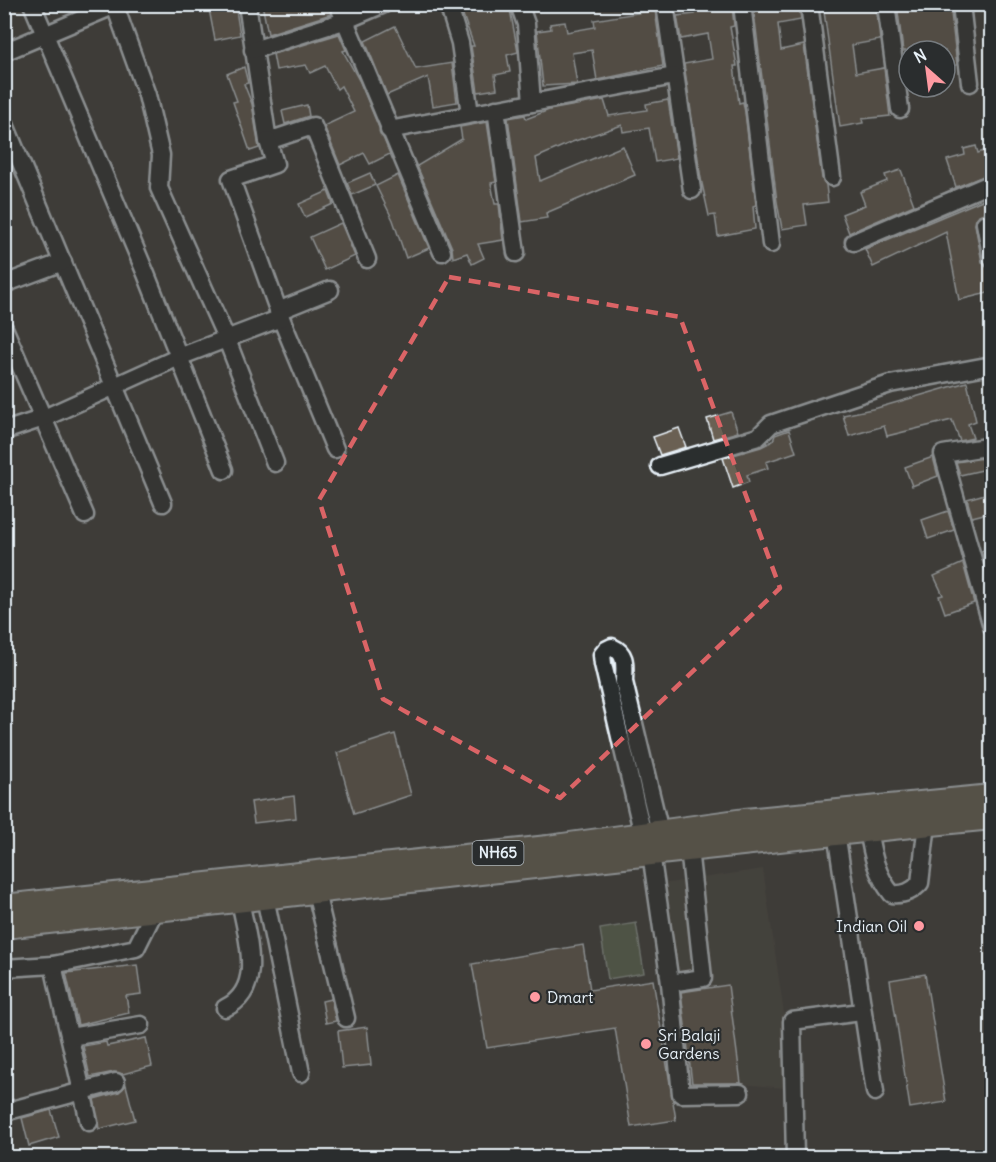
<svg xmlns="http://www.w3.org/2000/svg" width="996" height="1162" viewBox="0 0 996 1162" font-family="Delius,sans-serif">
<rect width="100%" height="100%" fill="#3e3d39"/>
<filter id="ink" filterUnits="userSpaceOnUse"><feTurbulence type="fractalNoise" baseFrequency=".0167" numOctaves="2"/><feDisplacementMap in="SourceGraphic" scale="12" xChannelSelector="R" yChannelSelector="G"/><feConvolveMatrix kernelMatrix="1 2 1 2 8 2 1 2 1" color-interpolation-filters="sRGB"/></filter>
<g filter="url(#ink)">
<polygon fill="#4c4840" points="763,869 795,1089 741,1084 687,1105 655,885"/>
<polygon fill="#636f56" stroke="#a6b0a7" stroke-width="1.5" points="636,923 644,973 608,979 600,929"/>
<g fill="#6b6152" stroke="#e8f1f8" stroke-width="1.5">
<polygon points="208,4 235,4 240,35 215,40"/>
<polygon points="262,4 328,4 331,14 268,34"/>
<polygon points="459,4 487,4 489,8 509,4 518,52 507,55 510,72 495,75 497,89 478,92 471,46 474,46"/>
<polygon points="710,4 732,4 734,26 730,27 737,66 734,66 739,103 743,102 745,112 756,205 753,206 755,229 718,236 715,215 709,216 701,179 684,64 712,59 708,34 681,39 677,16 695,14 694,7"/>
<polygon points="753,4 799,4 801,20 778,24 781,50 804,45 822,178 826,185 828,202 804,205 807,225 782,229 777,202"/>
<polygon points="823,4 876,4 880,40 852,45 856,73 884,68 890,116 862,119 863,123 840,127"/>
<polygon points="897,4 950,4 957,65 945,67 945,51 903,51"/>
<polygon points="655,10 663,66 597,80 592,50 572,53 577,84 543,86 537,31 551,29 550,24 565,22 567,32 595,27 594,20"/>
<polygon points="395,26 416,69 452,63 457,102 433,106 428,77 387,95 365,41"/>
<polygon points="339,34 346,50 343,51 360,82 390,154 370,164 364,153 340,165 324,126 354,112 341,86 337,89 325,66 310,73 306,65 276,70 273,54"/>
<polygon points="244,67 248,83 244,84 252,104 259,148 250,151 233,102 237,101 227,74"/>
<polygon points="604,100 609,116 647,110 646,104 668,100 677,158 655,162 649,128 623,132 622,125 572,142 536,158 540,181 623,146 635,175 546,213 547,218 522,222 508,118 525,115 526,119 549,110"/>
<polygon points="307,105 309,116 285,124 282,111"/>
<polygon points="487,122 496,182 491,183 495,204 499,204 503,240 478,244 484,258 472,264 467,253 453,258 452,248 417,166 462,139 460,127"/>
<polygon points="976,146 978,153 992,148 992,173 956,187 947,160 965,155 964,149"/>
<polygon points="901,170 914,205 849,233 842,214 865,205 860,192 887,181 885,175"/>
<polygon points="370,173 375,185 352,195 347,183"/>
<polygon points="398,175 429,248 406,258 393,220 376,186"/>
<polygon points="328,191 333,204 305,217 299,204"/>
<polygon points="992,196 992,215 984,213 979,215 975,224 982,262 992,269 992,292 959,300 946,232 873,267 865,249"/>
<polygon points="341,223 355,256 325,270 310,237"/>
<polygon points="967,382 976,421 968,424 973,438 960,441 952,420 887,436 884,426 849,436 843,415 877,408"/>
<polygon points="731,412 738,432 713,439 707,419"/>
<polygon points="679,428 686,447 660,455 653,437"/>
<polygon points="789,430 796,452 766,462 768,468 747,475 749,482 733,488 723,458 761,447 773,441 775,435"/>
<polygon points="933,457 938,476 912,486 905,467"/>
<polygon points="984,458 987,469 960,475 956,462"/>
<polygon points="992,492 992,512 972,517 967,499"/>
<polygon points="948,511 954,530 928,539 922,520"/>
<polygon points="992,548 992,587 981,551"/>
<polygon points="963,563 974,603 945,613 939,596 943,595 934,576"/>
<polygon points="395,734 411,795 354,814 337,753"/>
<polygon points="294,796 296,818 254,823 251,802"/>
<polygon points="583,945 590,990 653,980 676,1120 631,1127 615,1028 487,1048 472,964"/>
<polygon points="137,965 141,994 126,996 129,1013 78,1025 66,973"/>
<polygon points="925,974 946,1102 910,1108 890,980"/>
<polygon points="728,985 741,1083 692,1083 681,992"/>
<polygon points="331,999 336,1021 326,1023 322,1001"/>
<polygon points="367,1027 371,1065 342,1068 338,1031"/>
<polygon points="146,1038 152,1066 123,1074 114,1072 90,1077 83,1046 106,1042 107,1046"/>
<polygon points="126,1085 135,1120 99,1129 94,1099 119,1092"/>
<polygon points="51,1110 59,1137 29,1146 22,1118"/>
</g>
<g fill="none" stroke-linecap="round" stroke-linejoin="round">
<defs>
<g id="minor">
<polyline points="32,4 146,274 224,470"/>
<polyline points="247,4 268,141 313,126 367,259"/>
<polyline points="338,4 442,252"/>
<polyline points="448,4 460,43 470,114"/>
<polyline points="519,4 526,24 532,103"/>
<polyline points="665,4 692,190"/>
<polyline points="742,4 771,244"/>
<polyline points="809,4 832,177"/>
<polyline points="886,4 900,109"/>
<polyline points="961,4 970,83"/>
<polyline points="115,6 147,95 161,155 159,188 227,340 275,463"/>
<polyline points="253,50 344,21 384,4"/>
<polyline points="4,52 118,4"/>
<polyline points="496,109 516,253"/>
<polyline points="4,122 163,503"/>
<polyline points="389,130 674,76"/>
<polyline points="268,141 275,164 231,179 281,318 335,449"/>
<polyline points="985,223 992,259"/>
<polyline points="854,242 992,183"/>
<polyline points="4,284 63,262"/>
<polyline points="278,311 330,290"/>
<polyline points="4,328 85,515"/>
<polyline points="4,431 44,418 179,357 281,318"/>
<polyline points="992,446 943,454 992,627"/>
<polyline points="660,466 758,437 771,424 890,384 992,365"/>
<path d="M868 829C872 853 876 875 892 894 904 895 912 892 920 883L927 823"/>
<polyline points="836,832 875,1092"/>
<path d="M643 835 603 664 602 655 606 650 612 647C628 654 624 667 624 682L660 832"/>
<polyline points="651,853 670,983 703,978 689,848"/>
<polyline points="316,892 346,1018"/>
<polyline points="265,897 301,1073"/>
<polyline points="53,965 89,1122"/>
<polyline points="4,968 53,965 136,948 155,910"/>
<polyline points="670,983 681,1094 740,1093"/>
<path d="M225 1008C266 989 246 935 240 900"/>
<polyline points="70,1037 141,1025"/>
<polyline points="12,1110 116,1082"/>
<polyline points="795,1158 792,1021 861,1012"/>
</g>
<g id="highway">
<polyline points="4,907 548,848 745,821 992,797"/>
<path d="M4 926C334 890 662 849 992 817"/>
</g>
</defs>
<use href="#minor" stroke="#e8f1f8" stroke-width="21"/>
<use href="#highway" stroke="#e8f1f8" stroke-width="28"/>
<use href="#minor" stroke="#2a2d2e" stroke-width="16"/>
<use href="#highway" stroke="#726b5a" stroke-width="24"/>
</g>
</g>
<path d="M0 0H996V1162H0ZM449 277 680 317 780 588 560 798 383 699 319 500Z" fill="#3e3d39" fill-opacity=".55" fill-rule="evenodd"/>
<path fill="none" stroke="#db6466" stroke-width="4.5" stroke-dasharray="12 8" stroke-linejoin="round" d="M449 277 680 317 780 588 560 798 383 699 319 500Z"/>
<g fill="#ff9aa2" stroke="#2a2d2e" stroke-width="2">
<circle cx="919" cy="926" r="6"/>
<circle cx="535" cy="997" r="6"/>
<circle cx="646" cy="1044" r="6"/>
</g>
<g text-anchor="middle" stroke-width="4.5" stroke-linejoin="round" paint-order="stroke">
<rect fill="#2a2d2e" stroke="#afb6bb" stroke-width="1.5" x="472.5" y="841" width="51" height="24" rx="4.5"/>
<g font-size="15" font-weight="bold" fill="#e8f1f8">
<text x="498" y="858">NH65</text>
</g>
<g font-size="16" fill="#e8f1f8" stroke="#2a2d2e" text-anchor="start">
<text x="907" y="932" text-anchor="end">Indian Oil</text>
<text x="547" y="1003">Dmart</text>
<text x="658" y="1041">Sri Balaji<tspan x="658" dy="18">Gardens</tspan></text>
</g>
</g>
<rect width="996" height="1162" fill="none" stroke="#2a2d2e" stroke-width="24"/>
<rect x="12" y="12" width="972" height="1138" fill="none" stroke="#e8f1f8" stroke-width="2" filter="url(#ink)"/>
<g transform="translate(927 69) rotate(332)"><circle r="28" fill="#2a2d2e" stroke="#767b7f" stroke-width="1.5"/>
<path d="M0-4.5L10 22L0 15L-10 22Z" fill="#ff9aa2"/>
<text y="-9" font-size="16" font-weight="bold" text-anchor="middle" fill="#e8f1f8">N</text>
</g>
</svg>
